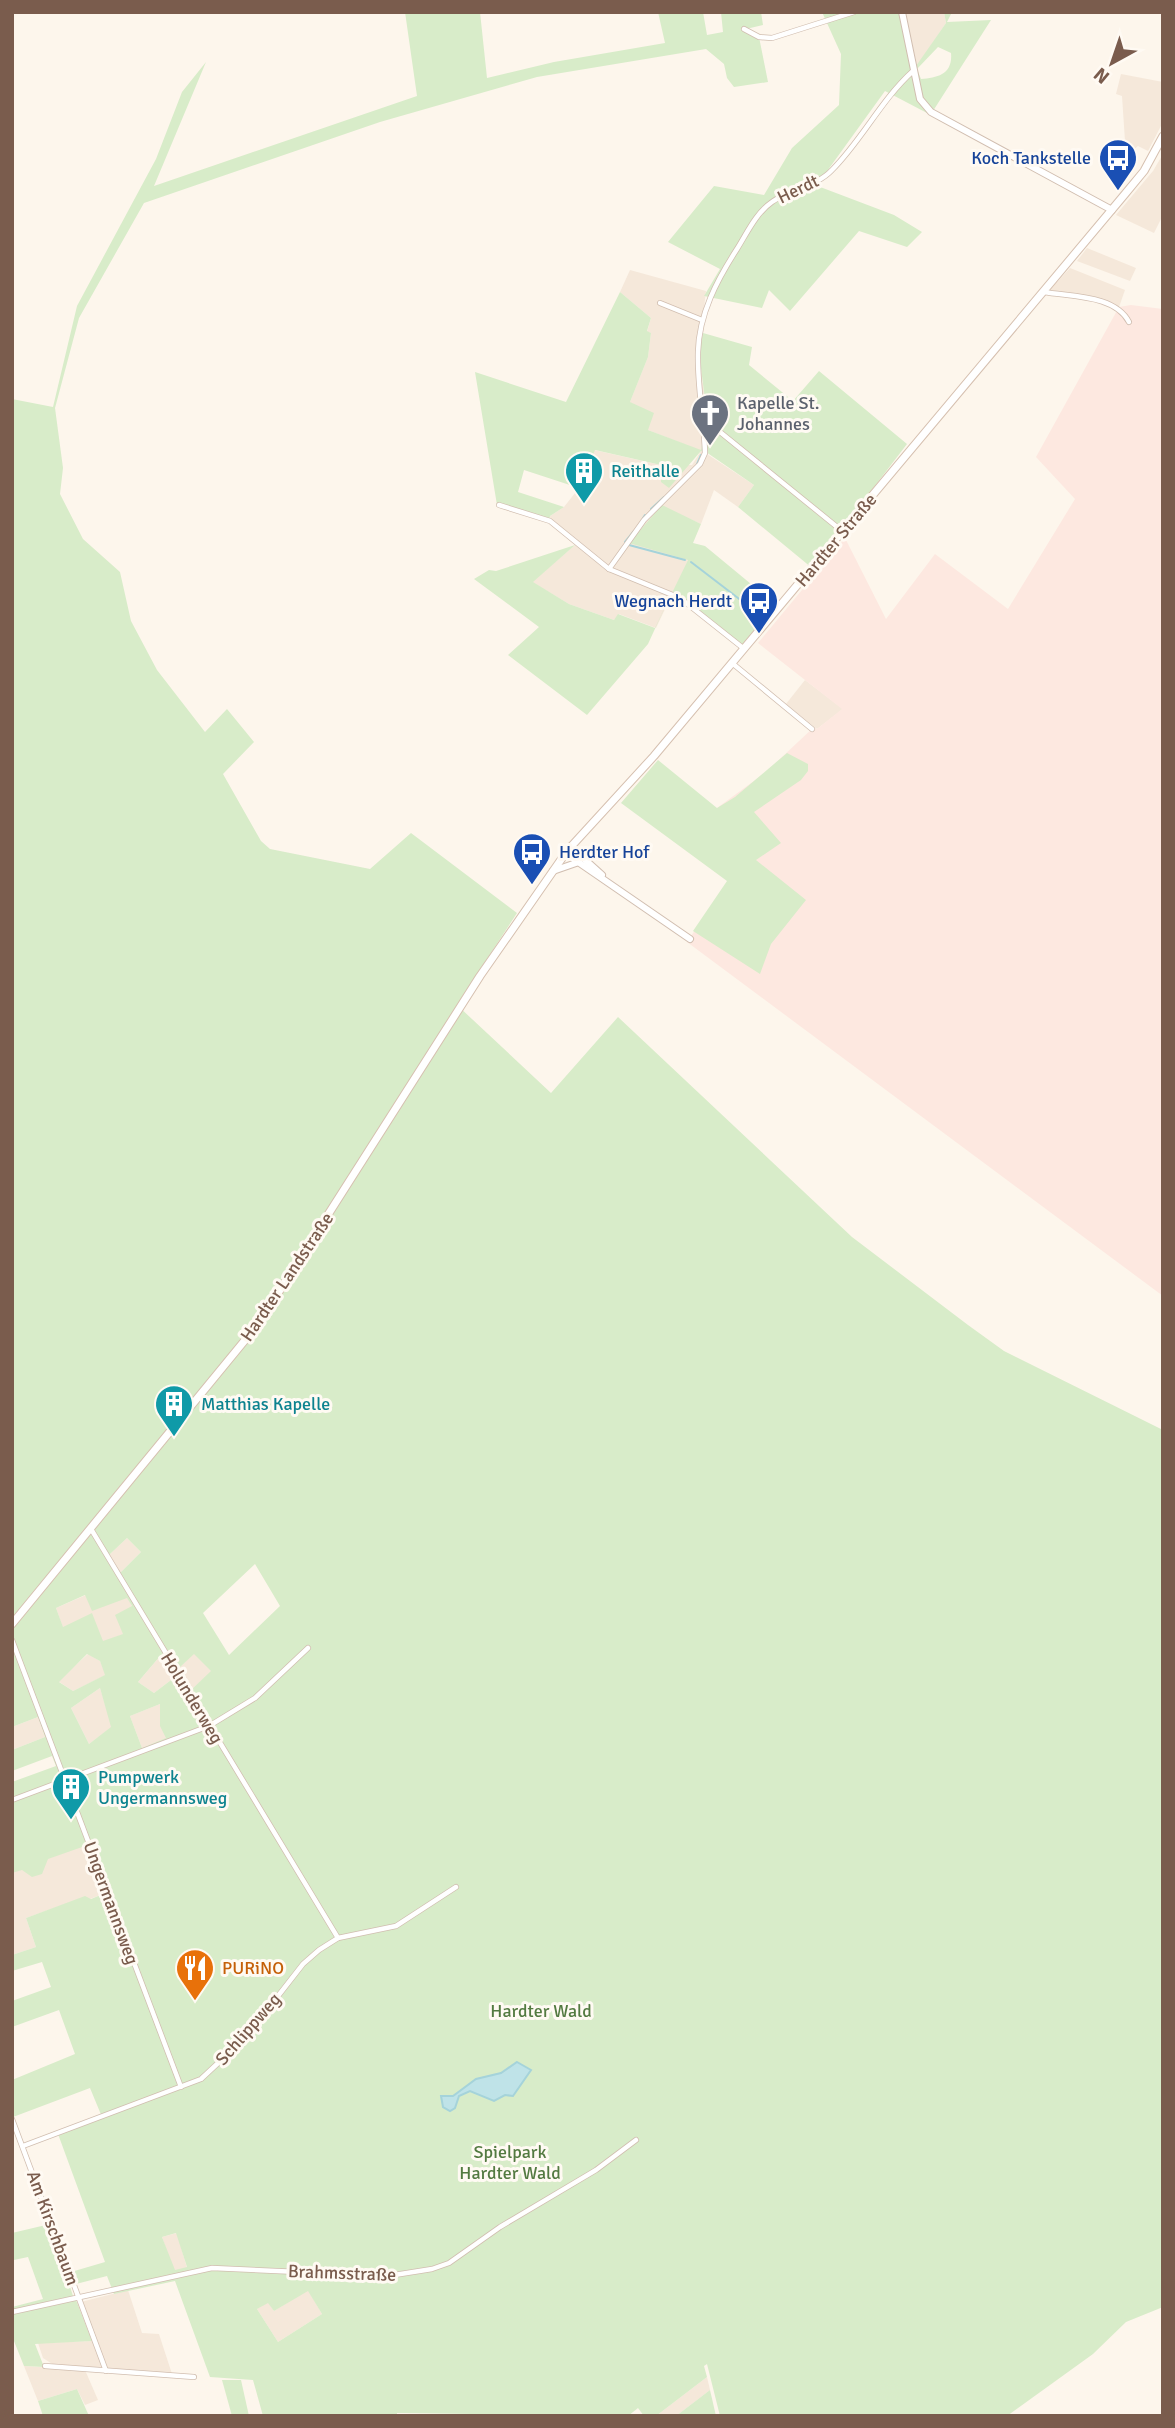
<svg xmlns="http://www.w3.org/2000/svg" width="1175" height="2428" viewBox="0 0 1175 2428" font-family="Signika,sans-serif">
<rect width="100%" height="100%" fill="#fdf6ec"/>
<g fill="#f5e8da">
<polygon points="905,12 944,12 946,23 917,66"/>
<polygon points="1121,74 1163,82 1163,122 1148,151 1138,146 1126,156 1122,96 1116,94"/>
<polygon points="1163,154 1163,215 1154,233 1116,215 1153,171"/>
<polygon points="1087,248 1136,268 1130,281 1077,261"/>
<polygon points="1070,268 1125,290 1119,307 1048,292"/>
<polygon points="630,270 706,291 699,353 707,415 701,450 754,485 738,507 714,490 701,524 661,506 688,561 656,628 619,614 614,620 569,604 532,582 575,545 549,523 550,516 564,507 579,488 594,450 661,465 692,465 701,451 648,430 630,402 648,357 651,333 647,332 651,318 620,292"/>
<polygon points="805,680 843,709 817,729 786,704"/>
<polygon points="127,1538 141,1552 120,1573 109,1555"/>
<polygon points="86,1595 127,1597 132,1606 124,1634 103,1642 63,1628 56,1608"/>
<polygon points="194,1653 212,1671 191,1690 178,1669"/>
<polygon points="88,1654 100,1661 106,1675 73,1691 58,1681"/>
<polygon points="162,1654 175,1677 154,1693 138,1682"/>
<polygon points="100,1688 112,1727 89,1744 71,1708"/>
<polygon points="160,1704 167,1738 142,1748 130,1716"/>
<polygon points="38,1717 45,1737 12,1750 12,1727"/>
<polygon points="74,1814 103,1894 90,1899 85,1897 26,1918 36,1947 12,1955 12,1838"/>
<polygon points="177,2233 187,2268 174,2271 162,2237"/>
<polygon points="128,2290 142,2333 159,2334 172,2374 54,2365 43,2358 38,2343 92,2341 77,2303"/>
<polygon points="308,2290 322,2314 278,2342 257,2309 268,2302 274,2311"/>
<polygon points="24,2366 85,2370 98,2400 85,2405 77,2389 38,2401"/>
<polygon points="707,2377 710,2390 676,2416 656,2416"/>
</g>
<polygon fill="#fde8e0" points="1131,305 1163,309 1163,1296 687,942 748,852 717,808 766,772 814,727 817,729 842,709 758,643 845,538 886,619 935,554 1008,609 1075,499 1036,457 1119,307"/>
<g fill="#d8ecc9" fill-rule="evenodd">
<path d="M405 12H480L487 78 554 62 665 43 658 12H703L707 35 723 32 721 12H761L763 25 746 29 759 37 768 82 734 87 727 78 724 64 706 49 537 77 380 122 144 203 79 318 55 408 63 468 60 494 83 539 120 572 131 621 157 670 205 732 227 709 254 742 223 774 261 841 270 849 370 869 411 833 517 913 457 1005 551 1093 618 1017 852 1237 968 1325 1004 1351 1163 1430V2307L1126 2322 1093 2354 1007 2416H720L707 2364 704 2366 707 2377 656 2416H644L638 2408 628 2416 397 2413V2416H263L253 2380 210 2377 175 2281 114 2294 107 2276 76 2284 71 2272 105 2262 58 2134 102 2117 90 2088 13 2117 12 2114V2080L75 2054 59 2010 12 2027V2001L51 1987 42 1962 12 1971V1955L36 1947 26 1918 85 1896 91 1899 103 1894 85 1846 48 1859 42 1874 32 1877 22 1870 12 1873V1782L56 1766 52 1756 12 1771V1750L45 1737 38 1717 12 1727V399L53 407 77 306 156 159 182 92 206 62 154 186 417 96ZM127 1538 141 1552 120 1573 109 1555ZM255 1564 280 1606 229 1655 203 1613ZM85 1595 92 1611 127 1598 132 1606 115 1615 123 1634 103 1641 92 1613 63 1627 56 1608ZM87 1654 100 1661 105 1675 73 1691 59 1682ZM194 1654 211 1671 191 1690 178 1669ZM161 1655 175 1677 154 1693 138 1682ZM100 1688 111 1727 89 1744 71 1708ZM160 1704V1726L166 1738 142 1748 130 1716ZM176 2233 187 2267 175 2270 162 2237ZM308 2291 322 2314 278 2342 257 2309 268 2303 274 2311Z"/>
<path d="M822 12H905L916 66 946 23 944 12H952L947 22 991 20 933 111 927 113 885 91 825 174 807 182 894 215 922 232 907 247 859 231 790 311 769 290 762 308 704 296 720 269 668 242 714 186 764 195 792 148 839 105 841 54ZM938 47 951 53C953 74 938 78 921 79L917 69Z"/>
<polygon points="620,292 651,318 647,331 651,333 648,357 630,402 654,413 648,430 701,450 707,415 699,353 703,333 752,347 749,365 793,401 819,371 907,444 812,568 738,507 754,485 706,452 701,451 669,488 661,482 661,465 595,450 579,488 524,470 518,492 564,507 550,516 549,523 497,505 475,372 566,402"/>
<polygon points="662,505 701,524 693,543 705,546 779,607 744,649 672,593 688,560 629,543"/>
<polygon points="575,545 533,582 569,604 614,620 618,614 655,628 670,596 648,644 587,715 508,655 539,627 474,579 489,570 496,571"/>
<polygon points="787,753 808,764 808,771 801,780 754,812 781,843 756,860 806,900 771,944 760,974 693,931 727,881 621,803 658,760 717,808 735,797"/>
<polygon points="50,2224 73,2296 12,2310 12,2307 43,2299 28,2257 14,2260 12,2233"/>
<polygon points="76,2300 92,2341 35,2344 44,2367 24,2366 12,2336 12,2314"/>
<polygon points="222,2380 241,2380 249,2416 232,2416"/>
<polygon points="77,2389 89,2416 43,2416 38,2401"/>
<polygon points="710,2390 716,2416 676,2416"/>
</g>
<polygon fill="#bfe3e8" stroke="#a5d3da" stroke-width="2" points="517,2062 531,2070 513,2096 505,2095 494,2101 470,2091 459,2096 455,2108 450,2111 443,2107 441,2096 453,2096 476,2079 501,2073"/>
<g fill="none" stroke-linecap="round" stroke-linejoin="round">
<g stroke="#a5d3da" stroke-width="2">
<polyline points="697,464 701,455"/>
<polyline points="651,509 664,497"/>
<polyline points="643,518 645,515"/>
<polyline points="625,542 634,531"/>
<polyline points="629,545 685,560"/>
<polyline points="691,562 764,618"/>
</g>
<defs>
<g id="minor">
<polyline points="744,29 759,37 772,38 854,12"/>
<path d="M1044 292C1072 297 1115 295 1129 322"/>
<polyline points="660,303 702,320"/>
<polyline points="704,419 842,531"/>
<polyline points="499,505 550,521 609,569 680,598 743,648"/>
<path d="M609 569 644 520 700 464 705 453C704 419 697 385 698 352 699 314 717 280 737 249 747 233 756 213 772 202 790 189 816 187 832 170 862 140 881 100 913 71"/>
<polyline points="732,663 812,729"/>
<polyline points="91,1529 338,1938"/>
<polyline points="12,1640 181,2087"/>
<polyline points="12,1800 209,1726 255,1698 308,1648"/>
<polyline points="12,2119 106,2371"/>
<polyline points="23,2146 201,2079 246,2037 303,1964 319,1950 338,1938 396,1926 456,1887"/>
<polyline points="12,2312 212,2268 388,2276 432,2269 449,2263 500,2227 596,2170 636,2140"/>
<polyline points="45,2366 194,2377"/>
</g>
<g id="tertiary">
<polyline points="902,12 920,99 931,112 1112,210"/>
<polyline points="571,847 602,875"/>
<polyline points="565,853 690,939"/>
<polyline points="553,871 576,863"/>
</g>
<polyline id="secondary" points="12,1624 259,1323 480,976 567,851 654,756 1125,194 1144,171 1163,136"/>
</defs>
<use href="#minor" stroke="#d1beb0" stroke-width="6"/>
<use href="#tertiary" stroke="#d1beb0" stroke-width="8"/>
<use href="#secondary" stroke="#d6c0b0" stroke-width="9"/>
<use href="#minor" stroke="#fff" stroke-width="4.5"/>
<use href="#tertiary" stroke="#fff" stroke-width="6"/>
<use href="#secondary" stroke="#fff" stroke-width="7"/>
</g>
<defs>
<symbol id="bus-pin" viewBox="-11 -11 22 30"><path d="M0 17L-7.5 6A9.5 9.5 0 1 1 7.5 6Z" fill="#1a4fb4" stroke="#fffaf3"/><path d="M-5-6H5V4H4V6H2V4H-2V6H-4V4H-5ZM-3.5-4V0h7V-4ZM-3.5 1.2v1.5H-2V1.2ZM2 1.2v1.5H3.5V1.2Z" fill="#fff"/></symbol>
<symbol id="church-pin" viewBox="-11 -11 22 30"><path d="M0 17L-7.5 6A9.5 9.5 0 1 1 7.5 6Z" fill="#6b7280" stroke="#fffaf3"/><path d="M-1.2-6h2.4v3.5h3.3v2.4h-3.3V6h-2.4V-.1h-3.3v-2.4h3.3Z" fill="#fff"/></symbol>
<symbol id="building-pin" viewBox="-11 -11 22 30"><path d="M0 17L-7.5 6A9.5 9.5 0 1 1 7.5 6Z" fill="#0f9aa8" stroke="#fffaf3"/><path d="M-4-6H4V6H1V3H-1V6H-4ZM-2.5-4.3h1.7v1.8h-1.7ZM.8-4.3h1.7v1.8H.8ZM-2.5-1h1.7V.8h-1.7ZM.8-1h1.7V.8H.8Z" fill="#fff"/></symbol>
<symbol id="restaurant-pin" viewBox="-11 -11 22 30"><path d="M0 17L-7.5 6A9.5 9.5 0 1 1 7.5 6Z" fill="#e8710a" stroke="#fffaf3"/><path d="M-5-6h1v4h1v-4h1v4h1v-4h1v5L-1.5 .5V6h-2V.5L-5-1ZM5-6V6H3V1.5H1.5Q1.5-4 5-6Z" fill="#fff"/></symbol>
</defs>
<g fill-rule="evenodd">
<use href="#bus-pin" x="1096" y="136" width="44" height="60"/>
<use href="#church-pin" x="688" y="391" width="44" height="60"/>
<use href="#building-pin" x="562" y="449" width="44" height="60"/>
<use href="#bus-pin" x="737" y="579" width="44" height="60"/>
<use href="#bus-pin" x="510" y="830" width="44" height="60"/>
<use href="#building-pin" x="152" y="1382" width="44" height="60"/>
<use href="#building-pin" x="49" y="1765" width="44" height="60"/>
<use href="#restaurant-pin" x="173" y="1946" width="44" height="60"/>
</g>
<g text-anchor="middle" stroke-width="6" stroke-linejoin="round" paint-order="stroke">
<g font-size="18" fill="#164399" stroke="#fffaf3" text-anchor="end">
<text x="1091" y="164">Koch Tankstelle</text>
<text x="732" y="607">Wegnach Herdt</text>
<text x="559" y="858" text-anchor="start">Herdter Hof</text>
</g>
<g font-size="18" fill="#7a5c4d" stroke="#fffaf3">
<text transform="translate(798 189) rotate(-26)" y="6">Herdt</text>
<text transform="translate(836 540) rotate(-50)" y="6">Hardter Straße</text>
<text transform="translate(287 1277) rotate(-56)" y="6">Hardter Landstraße</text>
<text transform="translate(192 1698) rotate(59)" y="6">Holunderweg</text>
<text transform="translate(111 1903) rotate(70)" y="6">Ungermannsweg</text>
<text transform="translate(248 2029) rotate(-49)" y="6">Schlippweg</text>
<text transform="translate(53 2228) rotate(70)" y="6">Am Kirschbaum</text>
<text transform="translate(342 2273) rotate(2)" y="6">Brahmsstraße</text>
</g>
<g font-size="18" fill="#5b616d" stroke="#fffaf3" text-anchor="start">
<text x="737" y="409">Kapelle St.<tspan x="737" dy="21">Johannes</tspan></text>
</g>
<g font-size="18" fill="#0d838f" stroke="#fffaf3" text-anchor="start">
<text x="611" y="477">Reithalle</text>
<text x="201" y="1410">Matthias Kapelle</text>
<text x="98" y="1783">Pumpwerk<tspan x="98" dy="21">Ungermannsweg</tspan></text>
</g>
<g font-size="18" fill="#c56008" stroke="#fffaf3" text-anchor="start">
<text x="222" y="1974">PURiNO</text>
</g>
<g font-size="18" fill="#537a41" stroke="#fffaf3">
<text x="541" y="2017">Hardter Wald</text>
<text x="510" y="2158">Spielpark<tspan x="510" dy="21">Hardter Wald</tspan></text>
</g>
</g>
<rect width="1175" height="2428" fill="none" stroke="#7a5c4d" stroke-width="28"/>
<g transform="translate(1112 63) rotate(220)" stroke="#fffaf3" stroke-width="5" paint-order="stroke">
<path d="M0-5L12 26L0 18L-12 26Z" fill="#7a5c4d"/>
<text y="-10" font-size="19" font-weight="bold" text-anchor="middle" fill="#7a5c4d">N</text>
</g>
</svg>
